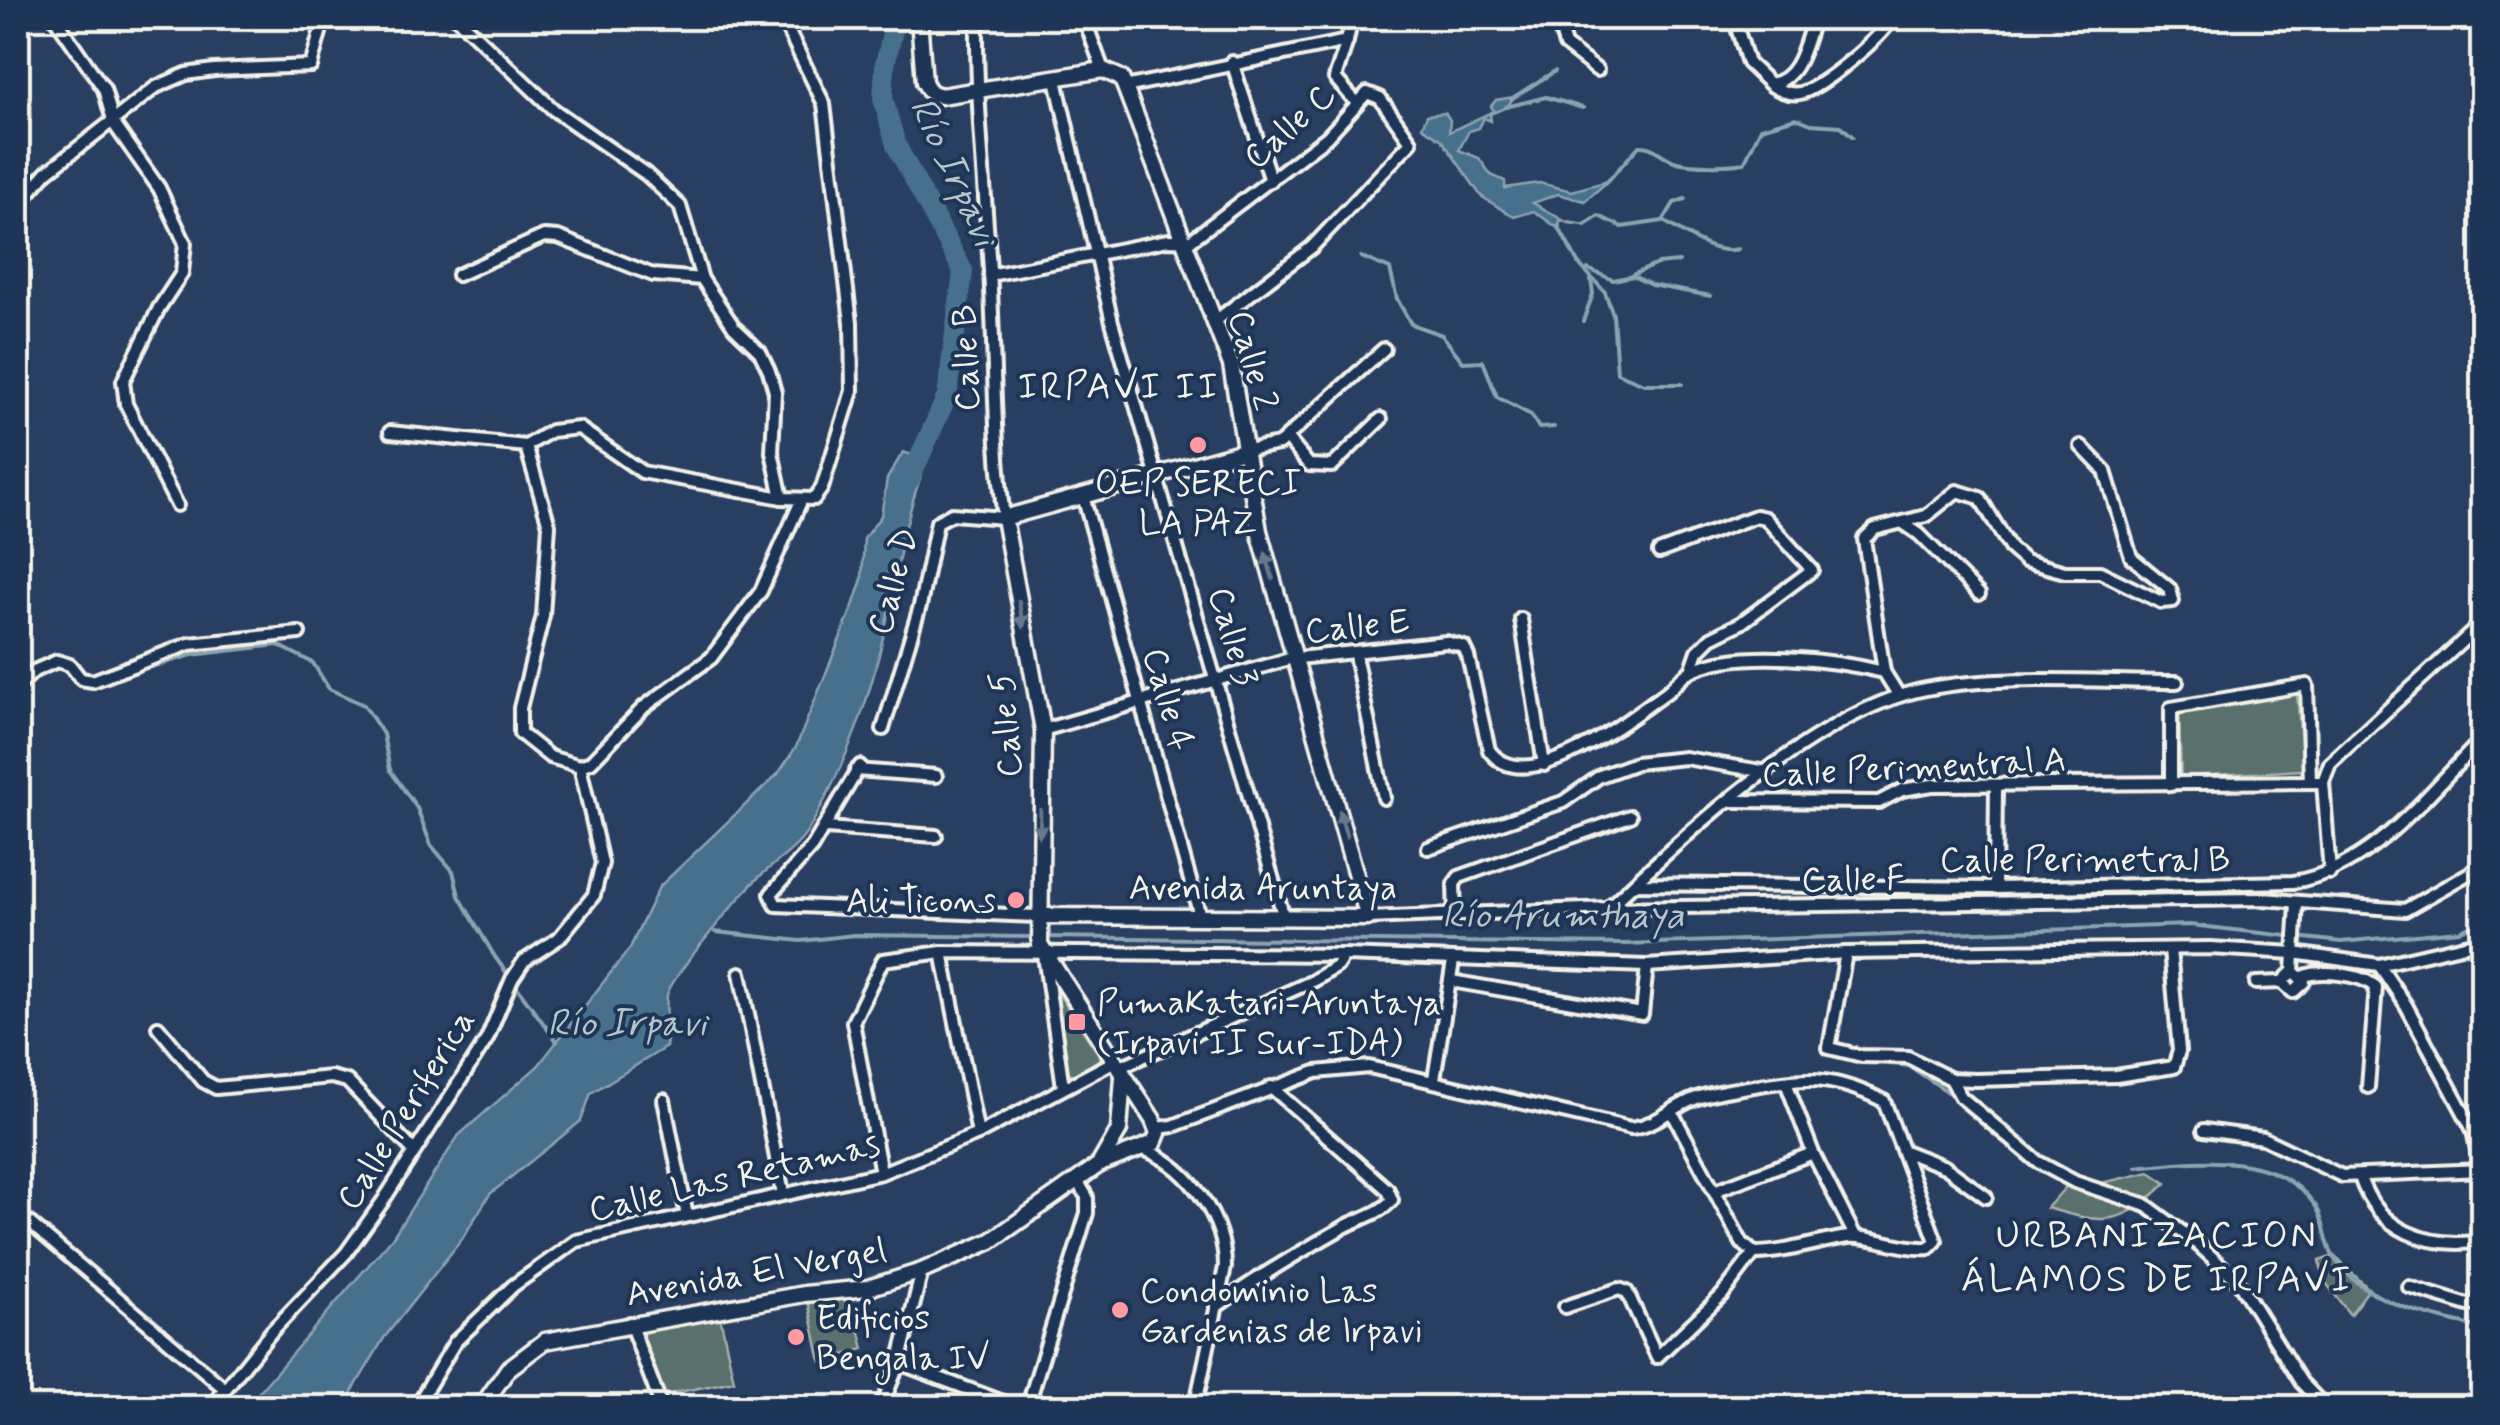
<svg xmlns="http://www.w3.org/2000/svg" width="2500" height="1425" viewBox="0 0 2500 1425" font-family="Mynerve,sans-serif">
<rect width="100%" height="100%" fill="#293f62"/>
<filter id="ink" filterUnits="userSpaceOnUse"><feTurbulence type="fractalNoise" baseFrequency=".01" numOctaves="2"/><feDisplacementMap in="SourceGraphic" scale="20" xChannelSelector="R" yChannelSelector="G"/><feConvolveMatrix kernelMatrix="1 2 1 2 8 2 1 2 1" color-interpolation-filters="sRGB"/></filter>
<g filter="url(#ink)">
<g fill="#5a706c" stroke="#a7b0aa" stroke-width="2.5">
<polygon points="2297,693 2303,770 2181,777 2179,711"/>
<polygon points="1052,984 1101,1058 1075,1076 1063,1070"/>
<path d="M2150 1172 2166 1183C2122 1226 2104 1225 2047 1208L2070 1182 2092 1185Z"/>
<polygon points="2334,1256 2369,1289 2350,1315 2326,1283 2319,1261"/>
<polygon points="852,1300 864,1349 821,1362 808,1301"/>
<polygon points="720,1316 734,1381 663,1395 636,1336 639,1330"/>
</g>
<g fill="#466f8d" stroke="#8ca3b1" stroke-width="2.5">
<polygon points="1514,97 1507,107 1490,114 1491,121 1484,118 1479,128 1469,131 1459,150 1479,158 1491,175 1505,181 1505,188 1539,183 1572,191 1608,181 1585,201 1558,194 1533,203 1568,223 1586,225 1560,221 1559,229 1534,211 1514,217 1481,196 1442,140 1422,127 1427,115 1445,113 1450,120 1449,132 1494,111 1491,106 1496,100"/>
<path d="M903 452 927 460C897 533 894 607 872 681 858 731 835 783 809 829 799 847 776 862 760 876 743 892 671 977 667 995 665 1008 669 1030 666 1047L591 1093 581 1121 490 1194 462 1239 384 1338 343 1407H246L392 1238 459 1135 538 1066 630 948 659 887 778 774 796 747 852 609 862 579 864 538 881 516 887 479Z"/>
</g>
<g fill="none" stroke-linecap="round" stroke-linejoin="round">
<g stroke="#8ca3b1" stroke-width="4">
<polyline points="1511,99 1555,71"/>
<polyline points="1506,107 1546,97 1583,108"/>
<path d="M1606 183 1639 146C1655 145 1662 158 1677 162 1693 166 1727 166 1744 163L1761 128 1796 118 1811 124 1841 126 1853 137"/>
<polyline points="1663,221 1674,203 1685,199"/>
<path d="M1585 225 1599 216 1622 227 1663 221C1684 232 1713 256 1738 249"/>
<polyline points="1558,226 1578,263 1605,292 1613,315 1617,373 1644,384 1682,384"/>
<polyline points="1361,257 1390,269 1397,299 1411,324 1442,335 1463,362 1483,361 1497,397 1531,415 1539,428 1554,427"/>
<polyline points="1588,269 1613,280 1633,276 1651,285 1711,296"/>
<polyline points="1632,275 1657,264 1679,262"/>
<polyline points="1583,321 1593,294 1591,279"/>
<polyline points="151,667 192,655 278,645 313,663 329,689 364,705 383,734 390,770 417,808 431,845 453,871 459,896 495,957 557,1042"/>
<polyline points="715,932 801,941 854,935 1034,937"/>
<polyline points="1044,937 1624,944 2190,925 2341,942 2459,931 2482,920"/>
<polyline points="1855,1060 1909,1066 1956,1097"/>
<path d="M2136 1167C2196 1161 2274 1149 2315 1205 2326 1221 2324 1240 2333 1256 2361 1303 2434 1318 2482 1328"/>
</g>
<polyline stroke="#466f8d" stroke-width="20" points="896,18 885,64 883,99 896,145 963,271 947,396 909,481"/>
<defs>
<g id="minor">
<polyline points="55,18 104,89 114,124 159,188 185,243 182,273 159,308 123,381 126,404 177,505"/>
<polyline points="457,18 554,110 646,174 680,206 702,279 734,327 760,352 769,371 775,392 772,452 782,498"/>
<polyline points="1084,18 1103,70"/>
<polyline points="1557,18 1565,45 1597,70"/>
<path d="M1734 18 1748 63 1770 84C1800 80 1805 42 1814 18"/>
<polyline points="1347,41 1335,78 1356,102"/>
<polyline points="1232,62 1271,181"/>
<polyline points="1056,80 1112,322 1284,918"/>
<path d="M1771 85C1780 91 1789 95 1800 93 1821 89 1883 36 1892 18"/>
<polyline points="1125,87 1347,41 1352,18"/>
<polyline points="18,205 47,172 156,87 186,74 214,70 311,66 324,18"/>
<polyline points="458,275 544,236 558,237 653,275 702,279"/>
<polyline points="990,275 1168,240 1190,241 1327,137 1367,93 1380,98 1411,142 1312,247 1214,322"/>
<polyline points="390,432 526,446 551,431 579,428 642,472 782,498 814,499 822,488 852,391 851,322 824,104 782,18"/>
<polyline points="1287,438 1309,465 1332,466 1381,419"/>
<polyline points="526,446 549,525 543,616 520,708 520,733 550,757 580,766"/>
<polyline points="1247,450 1279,444 1384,349"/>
<polyline points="1083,496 1200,916"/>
<polyline points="1903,523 1919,534 1979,594"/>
<polyline points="1659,552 1756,516 1765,518 1812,570 1741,623 1711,638 1698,651 1691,671"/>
<polyline points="1521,619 1544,765"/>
<polyline points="1355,655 1384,798"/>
<polyline points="1884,672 1864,539 1875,529 1926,516 1957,491 1980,498 2010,548 2025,561 2065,572 2100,572 2161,602 2173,601 2170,589 2131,557 2105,471 2081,446"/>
<polyline points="18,687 34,671 57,661 70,665 81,679 93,681 189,644 299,633"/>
<path d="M883 729 920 606 937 522 952 514 1004 518C993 435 995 354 990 271 985 186 976 103 977 18"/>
<path d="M1043 730 1289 659 1446 642 1464 647 1468 656 1489 750C1525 801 1628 720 1664 694 1674 687 1682 675 1693 670 1741 648 1834 660 1884 672L1899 696"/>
<polyline points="580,766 591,762 644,707 711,658 761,591 801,501"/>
<polyline points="860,766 812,847 771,894 776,905 1037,916"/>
<polyline points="856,770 936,776"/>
<polyline points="2171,785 2171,708 2307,685 2310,782"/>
<polyline points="1732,801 1879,802 1902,790 1932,785 2323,782"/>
<polyline points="826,828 936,836"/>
<polyline points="1428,848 1563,802 1600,776 1636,763 1685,758 1767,772"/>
<polyline points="2330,873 2323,782 2330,763 2482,623"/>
<path d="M1634 884 1995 888 2293 882C2373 869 2428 793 2482 739"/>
<polyline points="1995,888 1996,787"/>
<path d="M1609 907C1688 832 1818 710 1926 689 2000 674 2100 682 2177 682"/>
<polyline points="1455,917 1454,884 1459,877 1630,816"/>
<polyline points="1368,918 1609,908 2263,899 2405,910 2482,866"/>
<polyline points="942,952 978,1134"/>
<polyline points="1846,953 1829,1048 1862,1056 1908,1057 1951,1079 1976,1080 2116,1076 2174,1067 2179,1051 2170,949"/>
<polyline points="1044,955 1063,1087"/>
<polyline points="2379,965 2406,1005 2473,1130 2481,1170"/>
<polyline points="2293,971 2304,982 2293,992 2282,982 2293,971 2297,903"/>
<polyline points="740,973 783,1194"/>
<path d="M2302 977C2321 969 2361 974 2376 987L2368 1087"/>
<polyline points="1451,981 1642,1014 1647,966"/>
<polyline points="2256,983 2282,982"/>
<polyline points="158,1027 203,1081 216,1088 331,1077 347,1081 413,1150"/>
<polyline points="1118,1068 1313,981 1337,966 1344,955 1647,966 1846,953 2210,948 2294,953 2379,965 2482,941"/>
<polyline points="1434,1079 1453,961"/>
<polyline points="1951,1079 1961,1097 2038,1162 2075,1182 2147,1206 2193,1240 2238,1281 2301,1382 2326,1408"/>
<polyline points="1787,1085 1813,1153 1855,1236"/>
<polyline points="664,1100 687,1216"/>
<path d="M1158 1128 1173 1126 1316 1072 1369 1067 1631 1128C1657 1125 1671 1108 1694 1099 1714 1091 1787 1080 1809 1080 1834 1080 1862 1090 1884 1101L1936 1241 1929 1248C1902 1250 1870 1235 1849 1237 1817 1241 1787 1253 1754 1253L1742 1243 1672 1112"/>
<polyline points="2204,1130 2263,1138 2342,1176 2482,1170"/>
<path d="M1146 1150C1190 1169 1225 1218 1225 1267L1195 1408"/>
<polyline points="1904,1151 1945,1167 1986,1197"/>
<polyline points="881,1173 853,1022 883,960 942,952 1344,955"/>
<path d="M2360 1177C2378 1232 2429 1249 2482 1241"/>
<polyline points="1717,1190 1813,1153"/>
<polyline points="18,1213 225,1389"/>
<polyline points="2409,1287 2468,1305 2482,1302"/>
<path d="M1216 1307C1257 1277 1300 1252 1344 1227 1360 1218 1380 1214 1392 1200L1388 1190 1271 1087"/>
<polyline points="1565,1307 1619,1289 1627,1292 1657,1357 1722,1295 1754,1253"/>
<polyline points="630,1323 662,1408"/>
<polyline points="899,1363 1019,1408"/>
<polyline points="210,1408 272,1331 346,1253 383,1201 487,1039 512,979 524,961 559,938 594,895 602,863 580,766"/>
<polyline points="421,1408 422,1397 455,1342 513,1286 576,1241 881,1173 978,1134 1113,1062"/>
<polyline points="881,1408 899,1363 922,1271"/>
<polyline points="1027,1408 1087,1213 1087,1197 1078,1182"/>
</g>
<g id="major">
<polyline points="919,18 924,82 930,92 941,96 1103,70 1121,78 1125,87 1231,365 1259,531 1368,918 1037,916"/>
<polyline points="1100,1163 1119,1130 1123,1077"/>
<polyline points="481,1408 508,1369 545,1341 804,1294 868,1288 922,1271 991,1241 1100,1164 1154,1143 1158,1133 1153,1120 1040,945 1043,730 1004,518 1247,450"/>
</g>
</defs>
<use href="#minor" stroke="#f4f1e8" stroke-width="18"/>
<use href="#major" stroke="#f4f1e8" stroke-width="21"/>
<use href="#minor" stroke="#1d3557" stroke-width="10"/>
<use href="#major" stroke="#1d3557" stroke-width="14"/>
</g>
<defs><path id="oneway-solid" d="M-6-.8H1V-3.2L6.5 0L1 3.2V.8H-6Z" transform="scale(2.5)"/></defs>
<g fill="#68778a">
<use href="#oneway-solid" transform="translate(1269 566) rotate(-106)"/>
<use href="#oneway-solid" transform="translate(1021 614) rotate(80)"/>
<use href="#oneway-solid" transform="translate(1040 823) rotate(92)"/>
<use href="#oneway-solid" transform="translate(1343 824) rotate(-106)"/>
</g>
</g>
<g fill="#ff9aa2" stroke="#1d3557" stroke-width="4">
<circle cx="1198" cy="445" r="10"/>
<circle cx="1016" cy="900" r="10"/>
<rect x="1067" y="1012" width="20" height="20" rx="5"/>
<circle cx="1120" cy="1310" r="10"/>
<circle cx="796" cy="1337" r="10"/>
</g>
<g text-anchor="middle" stroke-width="8" stroke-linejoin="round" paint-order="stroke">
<g font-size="35" fill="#f4f1e8" stroke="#1d3557">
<text transform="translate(1289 125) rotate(-42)" y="12">Calle C</text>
<text transform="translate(965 358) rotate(-92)" y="12">Calle B</text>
<text transform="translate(1254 360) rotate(74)" y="12">Calle 2</text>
<text transform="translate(892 581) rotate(-75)" y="12">Calle D</text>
<text transform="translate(1357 625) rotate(-6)" y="12">Calle E</text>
<text transform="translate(1234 636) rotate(74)" y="12">Calle 3</text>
<text transform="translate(1169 699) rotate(74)" y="12">Calle 4</text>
<text transform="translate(1005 725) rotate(-95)" y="12">Calle 5</text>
<text transform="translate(1914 766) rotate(-3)" y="12">Calle Perimentral A</text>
<text x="2085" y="871">Calle Perimetral B</text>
<text transform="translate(1853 878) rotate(-1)" y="12">Calle F</text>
<text x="1263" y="899">Avenida Aruntaya</text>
<text transform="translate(405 1109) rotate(-58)" y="12">Calle Periferica</text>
<text transform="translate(734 1176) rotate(-13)" y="12">Calle Las Retamas</text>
<text transform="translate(756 1271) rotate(-10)" y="12">Avenida El Vergel</text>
</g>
<g font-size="35" fill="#f4f1e8" stroke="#1d3557" text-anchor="start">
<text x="1198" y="494" text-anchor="middle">OEP SERECI<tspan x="1198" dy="40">LA PAZ</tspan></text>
<text x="996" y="912" text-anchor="end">Ali Ticons</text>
<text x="1097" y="1014">PumaKatari-Aruntaya<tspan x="1097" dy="40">(Irpavi II Sur-IDA)</tspan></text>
<text x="1140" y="1302">Condominio Las<tspan x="1140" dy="40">Gardenias de Irpavi</tspan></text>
<text x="816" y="1329">Edificios<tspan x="816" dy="40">Bengala IV</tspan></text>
</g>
<g font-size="38" font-style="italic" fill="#b7c4c8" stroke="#1d3557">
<text transform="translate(955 171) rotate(65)" y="13">Río Irpavi</text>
<text x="1563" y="927">Río Arumthaya</text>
<text x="627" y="1035">Río Irpavi</text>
</g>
<g font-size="38" letter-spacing="2.5" fill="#f4f1e8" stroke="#1d3557">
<text x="1119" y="398">IRPAVI II</text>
<text x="2157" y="1247">URBANIZACION<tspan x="2157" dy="44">ÁLAMOS DE IRPAVI</tspan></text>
</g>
</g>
<rect width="2500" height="1425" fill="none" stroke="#1d3557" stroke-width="60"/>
<rect x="30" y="30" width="2440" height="1365" fill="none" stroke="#f4f1e8" stroke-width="4" filter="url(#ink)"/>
</svg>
